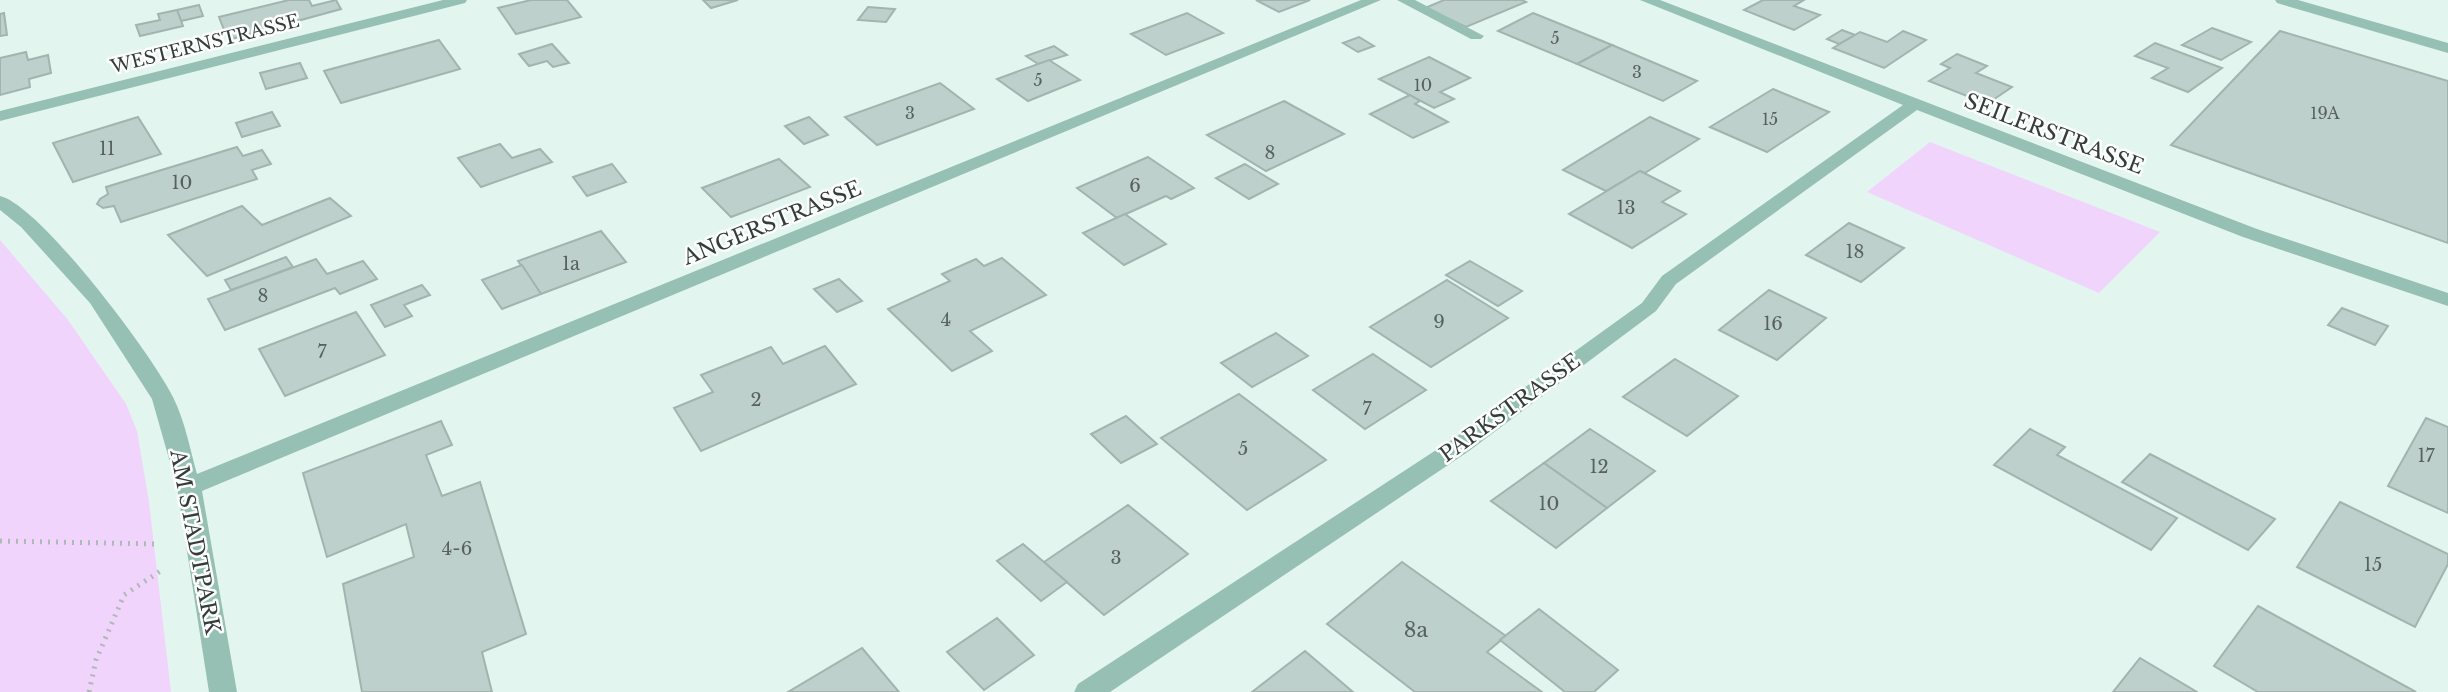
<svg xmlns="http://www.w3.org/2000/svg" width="2448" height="692" viewBox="0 0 2448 692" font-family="'Libre Baskerville',serif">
<rect width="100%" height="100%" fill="#e3f5ef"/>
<g fill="#f1d4fc">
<polygon points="1930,142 2160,232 2099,293 1867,192"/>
<polygon points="0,240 68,320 126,404 137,431 149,502 171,692 0,692"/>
</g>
<g fill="#bed0cb" stroke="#a3b4af" stroke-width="2">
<polygon points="289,0 309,0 312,6 336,0 341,9 228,40 219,17"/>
<polygon points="531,0 567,0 581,17 516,34 498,8"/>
<polygon points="703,0 738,0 711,8"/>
<polygon points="1256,0 1310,0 1279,12"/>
<polygon points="1444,0 1522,0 1526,2 1466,27 1425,8"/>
<polygon points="1763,0 1804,0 1794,6 1820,15 1794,30 1744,10"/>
<polygon points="199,5 203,16 181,21 177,10"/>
<polygon points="868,7 895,9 886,22 858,20"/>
<polygon points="177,10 183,26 140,36 136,25 160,20 158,14"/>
<polygon points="4,13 7,35 0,36 0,14"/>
<polygon points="1187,13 1223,33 1166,55 1131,34"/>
<polygon points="1533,13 1612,45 1577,64 1498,31"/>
<polygon points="2212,28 2251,42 2221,60 2182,45"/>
<polygon points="1842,30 1855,35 1839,44 1827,39"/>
<polygon points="1903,31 1926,40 1884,68 1833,48 1860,32 1887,42"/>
<polygon points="2280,31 2448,81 2448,243 2171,145"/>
<polygon points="1359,37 1374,46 1358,52 1343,43"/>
<polygon points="439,40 460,69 341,103 324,71"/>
<polygon points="2155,43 2222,68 2188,92 2152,78 2168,68 2135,56"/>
<polygon points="552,44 569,63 553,67 547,61 529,66 519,54"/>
<polygon points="1612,45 1697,81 1663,101 1577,64"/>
<polygon points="1054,46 1067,55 1038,64 1026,56"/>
<polygon points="26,52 28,60 48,55 51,73 29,79 30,87 0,95 0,58"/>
<polygon points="1957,54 1987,66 1976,73 2012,87 1987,104 1929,81 1950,68 1941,64"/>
<polygon points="1429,57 1470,78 1440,92 1454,99 1434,108 1379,79"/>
<polygon points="1049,60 1080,80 1028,101 997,79"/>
<polygon points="300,63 307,78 266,89 260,73"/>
<polygon points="940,83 974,109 877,145 845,117"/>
<polygon points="1773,89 1829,112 1767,152 1710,127"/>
<polygon points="1410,95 1420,101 1415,104 1448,122 1413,138 1370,114"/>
<polygon points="1284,101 1344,134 1266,171 1207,135"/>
<polygon points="272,112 280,126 242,137 236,123"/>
<polygon points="138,117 161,154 73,182 53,143"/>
<polygon points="809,117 828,135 804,144 785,126"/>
<polygon points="1650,117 1699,139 1645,173 1640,171 1606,191 1563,170"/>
<polygon points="500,144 512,158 540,149 552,162 481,187 458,158"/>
<polygon points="237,147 243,156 262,150 271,164 252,170 257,179 121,222 114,206 103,208 97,204 100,199 108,194 106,187"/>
<polygon points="1148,157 1194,188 1171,199 1166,196 1117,218 1077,188"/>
<polygon points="779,159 810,187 731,217 702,188"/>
<polygon points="612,164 626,182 587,196 573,177"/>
<polygon points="1245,164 1278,184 1249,199 1216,178"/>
<polygon points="1640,171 1680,191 1662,202 1686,214 1632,248 1569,214"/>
<polygon points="330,198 351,216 207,276 168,235 242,206 262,225"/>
<polygon points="1125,214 1166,244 1124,265 1083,233"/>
<polygon points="1849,223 1904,248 1861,282 1806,255"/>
<polygon points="601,231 626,262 541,294 518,261"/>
<polygon points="286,257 293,267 231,290 225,280"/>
<polygon points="1002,258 1046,295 970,331 992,351 952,371 888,309 950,281 942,274 976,259 984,266"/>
<polygon points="316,259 327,274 363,261 377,279 340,294 335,288 225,330 208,299"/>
<polygon points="1470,261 1522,291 1498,306 1446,275"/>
<polygon points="522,265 541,294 502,309 482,280"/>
<polygon points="839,279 862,301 837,312 814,289"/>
<polygon points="1447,280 1508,318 1431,367 1370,327"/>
<polygon points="422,285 430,295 404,305 412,316 385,327 371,305"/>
<polygon points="1769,290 1826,318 1777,360 1719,330"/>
<polygon points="2342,308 2388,326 2375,345 2328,325"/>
<polygon points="356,312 385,355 285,396 259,349"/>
<polygon points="1276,333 1308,356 1252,387 1221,363"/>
<polygon points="825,346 856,384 701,451 674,408 713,392 701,375 771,347 783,364"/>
<polygon points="1373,354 1426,390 1365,429 1313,390"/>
<polygon points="1675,359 1738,396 1687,436 1623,397"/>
<polygon points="1239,394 1326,460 1247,510 1161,438"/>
<polygon points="1126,416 1157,444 1121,463 1091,434"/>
<polygon points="2426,418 2448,427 2448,513 2388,486"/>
<polygon points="441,421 452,445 426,455 442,496 480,482 526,634 482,652 492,692 362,692 343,584 414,557 406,524 327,557 303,473"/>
<polygon points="1590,429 1655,471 1607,508 1544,463"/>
<polygon points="2030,429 2065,447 2057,455 2177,518 2151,550 1994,465"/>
<polygon points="2150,454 2275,519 2248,550 2122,482"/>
<polygon points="1544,463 1607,508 1556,548 1491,501"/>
<polygon points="2340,502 2448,554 2448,564 2415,627 2297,567"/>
<polygon points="1128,505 1188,554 1104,615 1044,562"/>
<polygon points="1023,544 1067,582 1041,601 997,561"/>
<polygon points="1402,562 1506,636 1487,652 1542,692 1415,692 1327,624"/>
<polygon points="2258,606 2416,692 2258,692 2214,666"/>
<polygon points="1539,609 1618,670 1594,692 1565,692 1500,640"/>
<polygon points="997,618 1034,655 984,690 947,652"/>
<polygon points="862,648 899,692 788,692"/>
<polygon points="1305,651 1353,692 1252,692"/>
<polygon points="2140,658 2197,692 2113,692"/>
</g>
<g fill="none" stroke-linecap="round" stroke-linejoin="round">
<g stroke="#acbbb6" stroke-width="5" stroke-dasharray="2 6" stroke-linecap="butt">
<polyline points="0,541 157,544"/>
<polyline points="89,692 96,660 124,595 162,570"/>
</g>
<g fill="#96c0b3" fill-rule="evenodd">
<polygon points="1397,0 1415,0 1484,36 1481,39 1471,39"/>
<polygon points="2275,0 2298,0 2448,43 2448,53 2277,3"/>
</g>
<g fill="#96c0b3" fill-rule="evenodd">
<polygon points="443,0 467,0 465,3 0,121 0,111"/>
<path d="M1361 0H1381L202 491 237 692H209L177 487 152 399 90 303 21 227 0 210V196C40 205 154 357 173 397 185 421 190 449 197 474Z"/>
<polygon points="1640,0 1660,0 2257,229 2448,293 2448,306 2243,237 1917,110 1676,284 1656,311 1469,451 1110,692 1074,692 1078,684 1453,439 1642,303 1662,276 1903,105"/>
</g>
</g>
<g text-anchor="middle" stroke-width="5" stroke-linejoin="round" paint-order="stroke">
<g font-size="16" fill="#57615e">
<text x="1555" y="44">5</text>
<text x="1637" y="78">3</text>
<text x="1038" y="86">5</text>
<text x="1423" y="91">10</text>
<text x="910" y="119">3</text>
<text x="2325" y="119">19A</text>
<text x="1770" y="125">15</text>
</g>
<g font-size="18" fill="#353c3a" stroke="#fbfefd">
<text transform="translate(205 44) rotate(-14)" y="6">WESTERNSTRASSE</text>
</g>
<g font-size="18" fill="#57615e">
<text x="107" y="155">11</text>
<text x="1270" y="159">8</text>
<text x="182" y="189">10</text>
<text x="1135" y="192">6</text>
<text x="1626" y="214">13</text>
<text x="1855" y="258">18</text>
<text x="571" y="270">1a</text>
<text x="263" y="302">8</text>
<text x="946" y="326">4</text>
<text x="1439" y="328">9</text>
<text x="1773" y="330">16</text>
<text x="322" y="358">7</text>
<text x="756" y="406">2</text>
<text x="1367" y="415">7</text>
<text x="1243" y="455">5</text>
<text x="2426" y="462">17</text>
<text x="1599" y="473">12</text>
<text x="1549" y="510">10</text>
<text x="457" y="555">4-6</text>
<text x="1116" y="564">3</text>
<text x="2373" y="571">15</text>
</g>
<g font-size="21" fill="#353c3a" stroke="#fbfefd">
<text transform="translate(2054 134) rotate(21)" y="7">SEILERSTRASSE</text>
<text transform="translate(772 223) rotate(-22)" y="7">ANGERSTRASSE</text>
<text transform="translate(1510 408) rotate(-36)" y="7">PARKSTRASSE</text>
<text transform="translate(195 542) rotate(79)" y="7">AM STADTPARK</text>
</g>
<g font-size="21" fill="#57615e">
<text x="1416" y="637">8a</text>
</g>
</g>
</svg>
